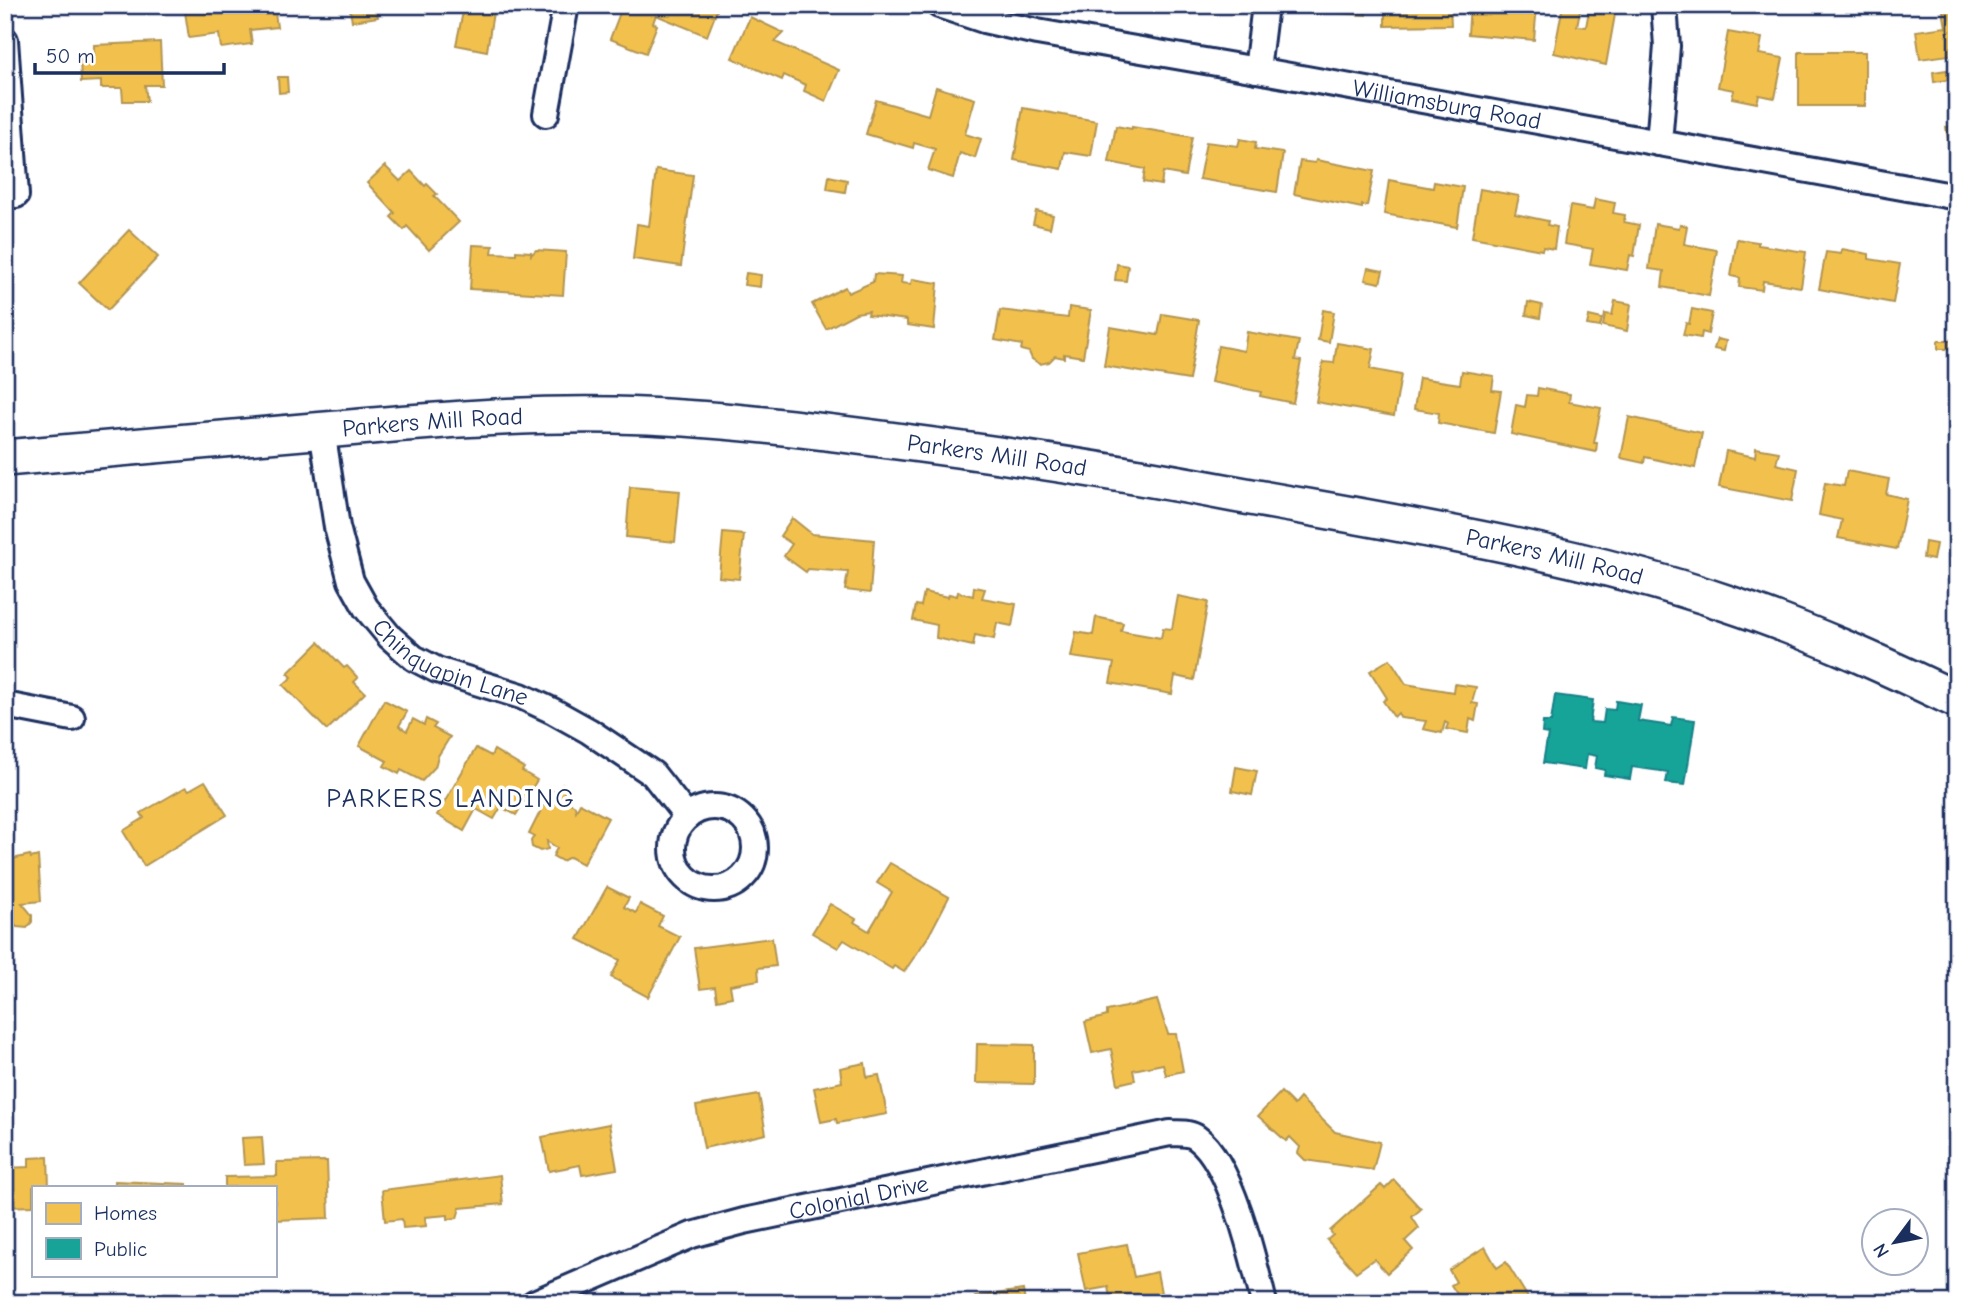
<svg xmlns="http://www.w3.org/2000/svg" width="1962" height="1308" viewBox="0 0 1962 1308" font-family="'Comic Neue',sans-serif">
<rect width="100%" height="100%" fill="#fff"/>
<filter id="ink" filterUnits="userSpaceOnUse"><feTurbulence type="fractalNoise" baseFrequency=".0143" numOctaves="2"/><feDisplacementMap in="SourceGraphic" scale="14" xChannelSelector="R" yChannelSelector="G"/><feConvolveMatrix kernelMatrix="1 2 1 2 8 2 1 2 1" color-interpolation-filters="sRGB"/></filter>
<g filter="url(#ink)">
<g fill="#f2c14e" stroke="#b29553" stroke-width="2">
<polygon points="184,5 274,5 277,27 250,30 252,44 221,48 219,34 189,38"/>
<polygon points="340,5 376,5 378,17 352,21 349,6 340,8"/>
<polygon points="455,5 498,5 496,13 493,12 487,51 456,45 464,7"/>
<polygon points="623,5 719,5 707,36 656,15 653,23 657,25 646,53 610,39"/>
<polygon points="1341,5 1367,5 1366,15 1340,13"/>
<polygon points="1385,5 1450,5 1451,25 1385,26"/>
<polygon points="1470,5 1537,5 1534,40 1468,34"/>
<polygon points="1563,5 1581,5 1577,26 1586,27 1590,5 1616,9 1606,65 1554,53"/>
<polygon points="1942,5 1957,5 1957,54 1920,59 1916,31 1946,27"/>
<polygon points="750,17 784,33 775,42 839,70 826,101 804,91 806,85 784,75 782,80 732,58"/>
<polygon points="1728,32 1762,38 1759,54 1783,58 1775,98 1759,95 1757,103 1732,98 1734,90 1718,87"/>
<polygon points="160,42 162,85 145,85 147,101 123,101 122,88 101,88 101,81 81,82 80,58 94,57 94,45"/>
<rect x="1799" y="52" width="66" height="54"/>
<polygon points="1947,70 1948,80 1934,82 1933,72"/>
<polygon points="1957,72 1957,150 1950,151 1946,127 1956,126 1949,73"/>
<polygon points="278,77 287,77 288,92 279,93"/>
<polygon points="936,87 975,99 965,134 981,139 975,158 960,153 953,178 928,170 935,149 914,143 913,148 866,134 876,100 928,115"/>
<polygon points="1023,108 1097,121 1091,156 1065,152 1062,169 1014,160"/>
<polygon points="1116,126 1132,129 1132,127 1192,137 1185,176 1163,172 1161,185 1143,182 1145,169 1109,162"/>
<polygon points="1240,139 1256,142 1255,149 1283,153 1277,192 1199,179 1206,142 1238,146"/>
<polygon points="1316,160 1374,171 1367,206 1362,205 1362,208 1294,194 1300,161 1315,163"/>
<polygon points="385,166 400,181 411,171 425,186 427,184 437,194 434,196 459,222 429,250 407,226 404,230 391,217 395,213 367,183"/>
<polygon points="656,170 693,175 681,266 633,259 637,224 649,226"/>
<polygon points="829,176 847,180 845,192 827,189"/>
<polygon points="1389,180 1433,188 1434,182 1463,187 1457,227 1384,214"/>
<polygon points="1480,189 1519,196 1515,214 1548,221 1547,225 1557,227 1554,249 1543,247 1542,250 1472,237"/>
<polygon points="1595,199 1615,203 1613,213 1625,215 1624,222 1639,225 1634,256 1630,255 1627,270 1590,264 1593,249 1564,244 1570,206 1593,210"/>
<polygon points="1036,211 1053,215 1050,228 1033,224"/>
<polygon points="1655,224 1679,228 1680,224 1687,226 1684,244 1717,250 1709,296 1662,287 1664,271 1649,269"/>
<polygon points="129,230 158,257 108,310 79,283"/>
<polygon points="1737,239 1758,242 1758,245 1806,252 1801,287 1763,281 1762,290 1739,287 1740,278 1731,276"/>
<polygon points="473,245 493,246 492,253 516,254 516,251 531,252 531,255 536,250 566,252 563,295 470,289"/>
<polygon points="1842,249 1869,254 1869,259 1900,264 1893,303 1819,289 1826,252 1841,254"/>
<polygon points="1117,264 1128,266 1126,281 1115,280"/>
<polygon points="1368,268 1383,271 1380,283 1365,280"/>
<polygon points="746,273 761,275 760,287 744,285"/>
<polygon points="874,274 902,276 901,283 911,284 912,279 938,283 934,329 907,325 907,320 868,315 869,311 856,313 826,329 812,304 845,287 848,293 873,282"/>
<polygon points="1615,301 1631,304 1627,331 1603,326 1605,314 1612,315"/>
<polygon points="1528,302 1542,305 1540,318 1526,315"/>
<polygon points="1069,307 1091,310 1083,357 1064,354 1064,358 1055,356 1049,362 1040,364 1032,359 1029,352 1021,350 1022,345 995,340 1000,310 1068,318"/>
<polygon points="1692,309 1712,313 1708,334 1702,332 1701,338 1683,335 1686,323 1689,324"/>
<polygon points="1323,310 1334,312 1329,342 1318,340"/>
<polygon points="1162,314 1199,320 1189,380 1104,366 1110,327 1158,335"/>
<polygon points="1589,316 1602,319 1600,327 1587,325"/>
<polygon points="1247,332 1299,341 1295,360 1301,361 1293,403 1260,396 1261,392 1211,382 1218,346 1244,351"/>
<polygon points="1717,339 1726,341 1724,351 1714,349"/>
<rect x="1938" y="341" width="15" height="8"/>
<polygon points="1337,343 1374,349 1370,369 1401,375 1394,416 1316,402 1323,362 1334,363"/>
<polygon points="1462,371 1494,376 1492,390 1501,391 1494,433 1438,423 1439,413 1414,409 1419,378 1460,384"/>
<polygon points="1538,388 1570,394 1569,402 1601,408 1594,443 1597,443 1596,452 1511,434 1516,405 1525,407 1527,395 1537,396"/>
<polygon points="1629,417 1702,433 1695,468 1645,457 1644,463 1621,458"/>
<polygon points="1756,448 1779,452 1776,464 1798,469 1792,501 1719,487 1726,451 1755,457"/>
<polygon points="1847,471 1889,479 1886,494 1907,499 1897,549 1838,538 1842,520 1819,515 1825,483 1844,486"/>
<polygon points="630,487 680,491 675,542 626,537"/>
<polygon points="792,518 812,534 874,540 870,593 845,590 848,572 808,569 806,572 784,556 792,544 780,536"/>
<polygon points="723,533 744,535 739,579 719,577"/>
<polygon points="1925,542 1936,544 1933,560 1923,558"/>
<polygon points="974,587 985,589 982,598 1016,604 1012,626 997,623 994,639 975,635 973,646 936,638 937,625 913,620 916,605 921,606 924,592 948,597 949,594 957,596 958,592 973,596"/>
<polygon points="1178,596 1208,602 1194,680 1175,676 1172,694 1110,683 1114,663 1071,657 1076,632 1093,635 1096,617 1123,623 1121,631 1161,638 1163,628 1172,629"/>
<polygon points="319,642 344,668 347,666 358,678 354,682 365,693 327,730 283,685 292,677 288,673"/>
<polygon points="1390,659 1406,684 1453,692 1454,684 1476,687 1472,703 1478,704 1475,721 1470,719 1468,733 1446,729 1448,724 1445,722 1442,733 1423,729 1426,721 1401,718 1398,713 1394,717 1383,701 1387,698 1370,671"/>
<polygon points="384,700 407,712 399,726 407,731 413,719 424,725 426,719 436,724 433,728 450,737 438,756 435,767 422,781 401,770 399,774 384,766 387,761 359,746"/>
<polygon points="476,748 491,756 494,750 524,768 522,771 537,780 516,815 501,807 494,819 476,809 464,831 437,815"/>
<polygon points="1236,767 1257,771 1252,795 1232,791"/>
<polygon points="205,781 227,815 144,866 123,831 144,818 141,813 186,787 189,790"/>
<polygon points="563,784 568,787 564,794 567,796 563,805 568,802 575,806 576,811 580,803 608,818 583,864 570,857 562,861 553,856 557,848 547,841 548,849 540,851 532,847 531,841 534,836 529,834 551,790 558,794"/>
<polygon points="30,855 31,858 38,856 41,901 22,903 32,915 32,922 27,928 17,927 5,917 5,870 9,870 8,860"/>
<polygon points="890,863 949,897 928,937 904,972 894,966 892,969 844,940 838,948 812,933 830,904 856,919 854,922 869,931 892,892 877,883"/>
<polygon points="607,887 629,898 624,907 636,913 640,904 663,916 658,926 680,937 648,997 611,977 620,960 578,939"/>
<polygon points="772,938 776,966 758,968 759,980 730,985 732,997 717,1000 715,987 700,989 694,948"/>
<polygon points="1157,1000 1168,1034 1176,1034 1183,1071 1166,1075 1163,1064 1133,1070 1135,1080 1118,1084 1111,1049 1092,1053 1085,1022 1107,1016 1107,1011"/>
<polygon points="977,1044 1034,1045 1034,1084 976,1083"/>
<polygon points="865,1063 867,1077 879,1075 887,1114 837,1123 836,1119 821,1122 814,1088 842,1082 840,1068"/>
<polygon points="1281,1092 1294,1105 1300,1098 1335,1132 1380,1142 1373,1170 1305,1160 1298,1153 1300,1147 1290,1137 1286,1141 1258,1116"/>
<polygon points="759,1095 766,1134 704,1148 696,1106"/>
<polygon points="609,1124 617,1169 582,1175 580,1165 549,1171 542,1137"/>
<polygon points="262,1137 264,1164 244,1165 242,1138"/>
<polygon points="48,1157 49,1187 33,1187 33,1206 5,1207 5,1168 29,1167 29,1158"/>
<polygon points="327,1161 329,1218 275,1220 275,1187 225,1187 225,1177 277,1176 277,1162"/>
<polygon points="500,1175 503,1204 460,1208 457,1218 448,1219 448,1215 425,1217 426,1226 403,1228 402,1219 385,1221 382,1190"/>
<polygon points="1394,1180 1421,1209 1412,1217 1419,1228 1405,1241 1413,1250 1387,1273 1374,1259 1356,1272 1327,1240 1333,1235 1330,1231 1381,1185 1385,1189"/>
<polygon points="115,1181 187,1184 187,1187 115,1187"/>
<polygon points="1127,1244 1134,1277 1157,1272 1163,1303 1111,1303 1108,1287 1086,1291 1078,1253"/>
<polygon points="1485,1247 1497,1268 1506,1262 1530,1301 1527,1303 1466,1303 1464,1298 1461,1300 1451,1285 1456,1282 1449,1270"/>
<polygon points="1023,1290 1025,1303 976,1303 975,1297"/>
<polygon points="936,1293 938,1303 883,1302"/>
</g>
<polygon fill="#17a398" stroke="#188087" stroke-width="2" points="1555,695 1593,700 1590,722 1603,723 1605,709 1615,710 1616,701 1641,705 1638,721 1671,726 1673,717 1695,720 1685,785 1666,783 1668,772 1632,767 1630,779 1604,775 1605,770 1595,768 1597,756 1587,754 1585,769 1543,763 1548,734 1542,733 1543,722 1551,722"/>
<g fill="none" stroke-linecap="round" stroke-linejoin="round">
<defs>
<g id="minor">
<path id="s1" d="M939 5 984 20 1037 32 1257 70 1957 197"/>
<polyline points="5,40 16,195"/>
<polyline points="1257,70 1265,5"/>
<polyline points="546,114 566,5"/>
<polyline points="1659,143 1667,46 1664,5"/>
<path id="s2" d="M322 430 337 527 351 581 366 608 390 637 414 658 437 670 521 696 553 711 589 731 653 774 687 817"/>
<polyline points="5,705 72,718"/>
<circle cx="714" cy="848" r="41"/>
<path id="s3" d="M534 1303 692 1235 744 1221 1170 1133C1179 1134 1189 1132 1197 1138 1231 1162 1254 1261 1264 1303"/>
</g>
<g id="secondary">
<path id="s4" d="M5 458C108 449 211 440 314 431 414 422 514 413 614 415 714 417 813 430 912 443 1018 457 1124 473 1229 493 1393 523 1568 549 1726 603 1805 629 1882 664 1957 700"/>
</g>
</defs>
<use href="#minor" stroke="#1b2f5e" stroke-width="30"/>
<use href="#secondary" stroke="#1b2f5e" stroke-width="40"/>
<use href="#minor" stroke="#fff" stroke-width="24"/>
<use href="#secondary" stroke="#fff" stroke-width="35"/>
</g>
</g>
<g text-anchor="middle" stroke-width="7" stroke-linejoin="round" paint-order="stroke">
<g font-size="24" fill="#1b2f5e" stroke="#fff">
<text dy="8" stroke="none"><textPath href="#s1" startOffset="518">Williamsburg Road</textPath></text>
<text dy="8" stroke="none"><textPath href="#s4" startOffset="429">Parkers Mill Road</textPath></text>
<text dy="8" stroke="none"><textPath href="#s4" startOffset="996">Parkers Mill Road</textPath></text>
<text dy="8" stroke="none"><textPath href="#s4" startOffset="1563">Parkers Mill Road</textPath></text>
<text dy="8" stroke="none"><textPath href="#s2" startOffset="289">Chinquapin Lane</textPath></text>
<text dy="8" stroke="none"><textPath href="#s3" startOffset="343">Colonial Drive</textPath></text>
</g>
<g font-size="26" letter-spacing="2" fill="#1b2f5e" stroke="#fff">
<text x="451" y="807">PARKERS LANDING</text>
</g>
</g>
<rect width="1962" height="1308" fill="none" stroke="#fff" stroke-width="28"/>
<rect x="14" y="14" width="1934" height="1280" fill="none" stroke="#1b2f5e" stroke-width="2.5" filter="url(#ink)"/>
<rect x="32" y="1186" width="245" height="91" fill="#ffffff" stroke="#a4acbf" stroke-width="2"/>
<rect x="46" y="1203" width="35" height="21" fill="#f2c14e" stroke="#a4acbf" stroke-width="2"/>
<text x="94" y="1220" font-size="21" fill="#1b2f5e">Homes</text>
<rect x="46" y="1238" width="35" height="21" fill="#17a398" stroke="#a4acbf" stroke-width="2"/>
<text x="94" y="1256" font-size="21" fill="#1b2f5e">Public</text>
<g transform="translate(1895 1242) rotate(238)"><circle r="33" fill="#ffffff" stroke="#a4acbf" stroke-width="2"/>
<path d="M0-5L12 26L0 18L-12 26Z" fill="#1b2f5e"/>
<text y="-10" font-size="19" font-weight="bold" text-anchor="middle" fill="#1b2f5e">N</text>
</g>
<path d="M35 63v10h189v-10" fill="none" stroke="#1b2f5e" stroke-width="3.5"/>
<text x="46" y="63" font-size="21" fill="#1b2f5e" stroke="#ffffff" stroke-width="5" paint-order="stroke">50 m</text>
</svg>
